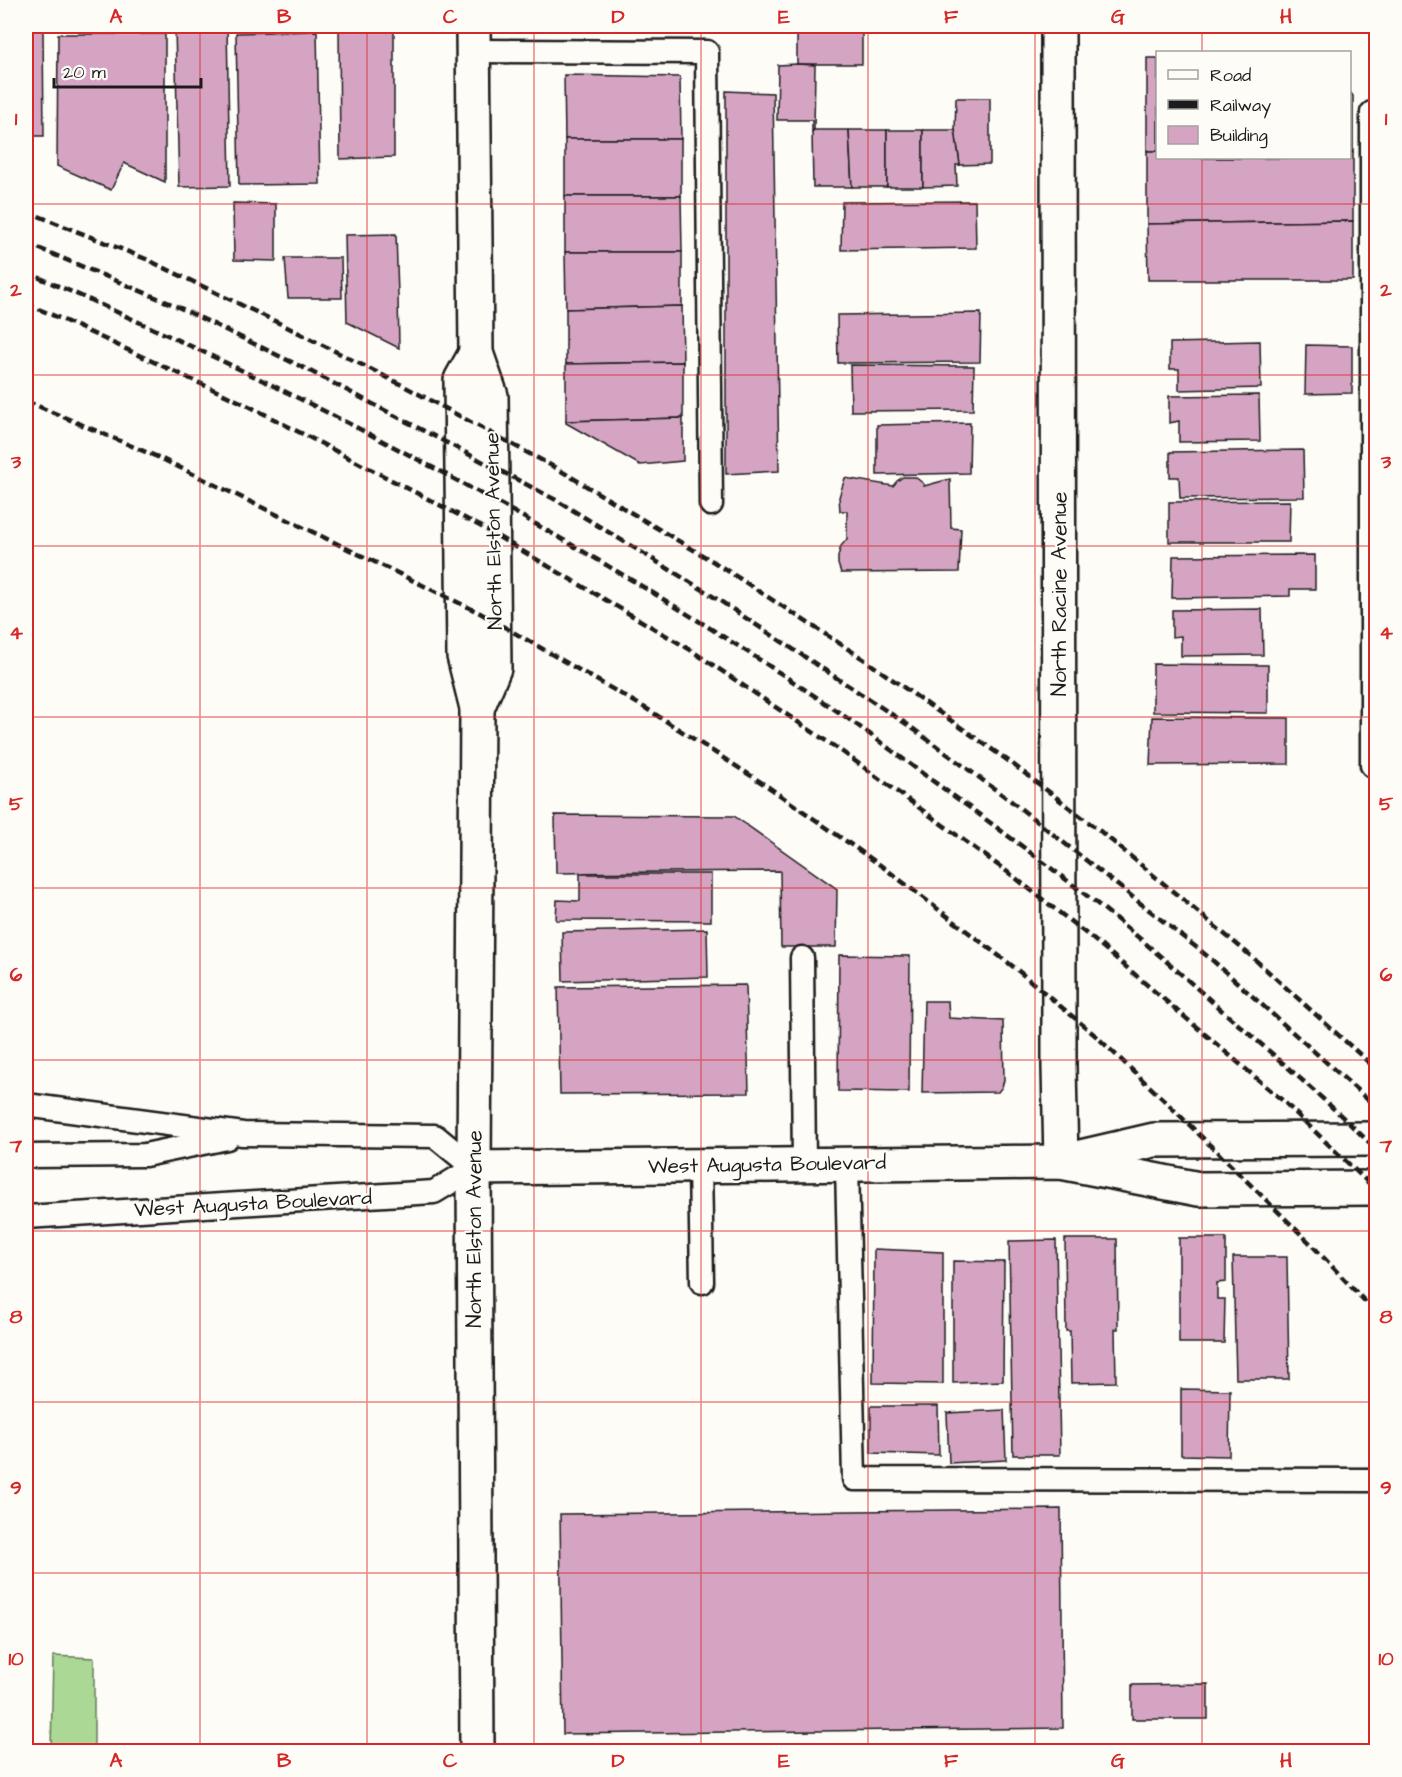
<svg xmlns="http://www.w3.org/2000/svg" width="1402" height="1777" viewBox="0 0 1402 1777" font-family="'Architects Daughter',sans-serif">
<rect width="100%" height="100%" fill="#fdfcf7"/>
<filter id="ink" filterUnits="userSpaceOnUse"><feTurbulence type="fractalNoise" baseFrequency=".0167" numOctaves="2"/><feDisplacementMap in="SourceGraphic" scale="12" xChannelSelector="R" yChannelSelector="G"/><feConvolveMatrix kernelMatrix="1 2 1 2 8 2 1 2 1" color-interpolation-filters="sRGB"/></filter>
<g filter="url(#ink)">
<polygon fill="#acd896" stroke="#647a59" stroke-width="1.5" points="53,1656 94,1658 94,1751 51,1751"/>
<g fill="#d5a4c3" stroke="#1c1c1c" stroke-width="1.5">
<polygon points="339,26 394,26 394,157 340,159"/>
<polygon points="797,26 862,26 862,28 797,29"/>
<polygon points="227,27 230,186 179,187 175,28"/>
<polygon points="862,28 862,64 797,64 797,29"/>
<polygon points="26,29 43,29 44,136 26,136"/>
<polygon points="317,31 320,184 239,185 236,33"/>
<polygon points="58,34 165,34 165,182 124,163 111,190 57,166"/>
<rect x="1147" y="58" width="11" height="93"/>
<polygon points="797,64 815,65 814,130 812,132 812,120 777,120 778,65"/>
<polygon points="564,75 680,77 681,139 565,139"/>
<polygon points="726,91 773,93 779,471 726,474"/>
<polygon points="1350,92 1353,96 1353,152 1350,152"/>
<polygon points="956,98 990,98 990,164 960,165 955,130"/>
<polygon points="814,130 849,130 852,187 813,187 812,132"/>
<polygon points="849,130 887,130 887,187 852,187"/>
<rect x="887" y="130" width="36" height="57"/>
<polygon points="923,130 955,130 960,165 956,165 957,186 923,187"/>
<rect x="565" y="139" width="116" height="57"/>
<polygon points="1147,151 1158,151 1158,158 1350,158 1350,152 1353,152 1353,221 1147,224"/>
<polygon points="565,196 681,196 682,252 565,252"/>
<polygon points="975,201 976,248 841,250 842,202"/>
<polygon points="233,203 276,204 276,261 234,260"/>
<polygon points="1353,221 1353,280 1148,280 1147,224"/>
<polygon points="396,234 398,295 399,348 347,322 345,235"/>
<polygon points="565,252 682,252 682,306 566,309"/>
<polygon points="285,258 341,258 342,298 288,298"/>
<polygon points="682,306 683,362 566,364 566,309"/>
<polygon points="981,313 980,362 838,363 837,315"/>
<polygon points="1260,341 1261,388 1179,390 1179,369 1170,369 1170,343"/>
<polygon points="1306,345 1352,346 1352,393 1305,394"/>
<polygon points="683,362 683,418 566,421 566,364"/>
<polygon points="850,365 974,366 973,410 851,411"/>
<polygon points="1259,395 1260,441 1179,442 1179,421 1169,423 1169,396"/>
<polygon points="683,418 683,461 640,465 566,423 566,421"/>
<polygon points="970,423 969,473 877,475 877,425"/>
<polygon points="1303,450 1304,497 1180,498 1179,477 1170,477 1170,452"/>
<polygon points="903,477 915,477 924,484 924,486 950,479 951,528 961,529 959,572 841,573 838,564 838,556 841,546 847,539 847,511 840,511 839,497 845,478 893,486 897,481"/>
<polygon points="1290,501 1289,542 1169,542 1169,502"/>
<polygon points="1315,555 1315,589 1290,589 1290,596 1172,598 1173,556"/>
<polygon points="1262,609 1263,655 1181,656 1181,636 1172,637 1172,610"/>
<polygon points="1153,664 1268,665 1268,713 1153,712"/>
<polygon points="1152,717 1289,718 1289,764 1150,765"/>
<polygon points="555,815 734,816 837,889 836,947 781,947 780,871 556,873"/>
<polygon points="580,874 711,874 711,921 556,920 557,900 580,901"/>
<polygon points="707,929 708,977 563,981 562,932"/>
<polygon points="839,955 910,956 909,1092 838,1091"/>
<polygon points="746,985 749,1093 560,1094 558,987"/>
<polygon points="924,1001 948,1001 949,1018 1003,1021 1004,1080 1002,1087 998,1092 922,1093"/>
<polygon points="1179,1238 1226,1238 1226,1282 1217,1283 1217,1299 1225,1299 1224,1343 1179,1343"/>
<polygon points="1065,1239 1117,1239 1118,1329 1115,1329 1116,1382 1071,1383 1070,1331 1066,1331"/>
<polygon points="1056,1240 1060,1455 1013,1455 1009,1241"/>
<polygon points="874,1249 943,1252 943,1384 873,1383"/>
<polygon points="1233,1257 1287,1257 1289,1379 1236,1379"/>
<polygon points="953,1261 1004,1262 1003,1381 953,1383"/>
<polygon points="1181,1389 1230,1390 1229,1456 1181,1455"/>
<polygon points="871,1406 938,1406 939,1455 871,1453"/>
<polygon points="1004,1410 1006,1460 949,1463 947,1413"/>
<polygon points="1061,1509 1063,1728 563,1734 560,1514"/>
<polygon points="1208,1684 1208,1719 1132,1719 1132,1685"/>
</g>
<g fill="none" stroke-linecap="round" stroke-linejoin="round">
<defs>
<g id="service">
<polyline points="474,51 707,52 711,504"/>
<polyline points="1372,765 1372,113 1376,113"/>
<polyline points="802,958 804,1165"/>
<polyline points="26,1105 243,1134 435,1136 474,1168 434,1192 26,1217"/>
<polyline points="26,1156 145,1155 227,1138"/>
<polyline points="847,1164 854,1479 1376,1480"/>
<polyline points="700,1165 702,1282"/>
</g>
<g id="minor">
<polyline points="1058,26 1059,1067 1061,1162"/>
<polyline points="1072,1159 1154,1140 1376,1139"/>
<polyline points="474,1168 1061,1162 1199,1189 1376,1188"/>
</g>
<g id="secondary">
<polyline points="473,26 476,353 491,396 494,668 477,708"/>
<polyline points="476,353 461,380 464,656 477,708 474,1168 477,1752"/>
</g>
</defs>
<use href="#service" stroke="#1c1c1c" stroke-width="27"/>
<use href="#minor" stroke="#1c1c1c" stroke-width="38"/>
<use href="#secondary" stroke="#1c1c1c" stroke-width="38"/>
<use href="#service" stroke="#fdfcf7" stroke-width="22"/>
<use href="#minor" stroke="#fdfcf7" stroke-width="33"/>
<use href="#secondary" stroke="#fdfcf7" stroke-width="33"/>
<g stroke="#1c1c1c" stroke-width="4.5" stroke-dasharray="9 4.5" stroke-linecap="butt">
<polyline points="26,211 146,259 287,327 402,385 556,468 714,562 862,658 1010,762 1100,831 1251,956 1376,1069"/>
<polyline points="26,243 174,305 306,369 556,500 708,593 908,725 1011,801 1211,959 1376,1107"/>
<path d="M26 272C307 393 580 537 834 709 865 730 895 753 926 776 983 817 1040 859 1095 902 1138 936 1179 972 1219 1008 1273 1054 1326 1100 1376 1149"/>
<polyline points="26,304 48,313 247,405 403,486 480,526 689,649 844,753 1013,876 1098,943 1282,1100 1376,1190"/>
<polyline points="26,401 160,458 480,613 647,709 767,786 883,867 1015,968 1096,1036 1165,1101 1309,1242 1376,1313"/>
</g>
</g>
</g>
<path fill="none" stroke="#d62828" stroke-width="1.5" stroke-opacity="0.55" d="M200 26V1752M367 26V1752M534 26V1752M701 26V1752M868 26V1752M1035 26V1752M1202 26V52M1202 158V1752M26 204H1376M26 375H1376M26 546H1376M26 717H1376M26 888H1376M26 1060H1376M26 1231H1376M26 1402H1376M26 1573H1376"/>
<g text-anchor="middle" stroke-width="4.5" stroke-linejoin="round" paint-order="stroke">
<g font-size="21" fill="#1c1c1c" stroke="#fdfcf7">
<text transform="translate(493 531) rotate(-91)" y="7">North Elston Avenue</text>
<text transform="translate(1059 594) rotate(-90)" y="7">North Racine Avenue</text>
<text transform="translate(767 1164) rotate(-1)" y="7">West Augusta Boulevard</text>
<text transform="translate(253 1203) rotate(-3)" y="7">West Augusta Boulevard</text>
<text transform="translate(474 1229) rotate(-90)" y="7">North Elston Avenue</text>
</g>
</g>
<rect width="1402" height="1777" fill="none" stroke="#fdfcf7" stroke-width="66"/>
<rect x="1156" y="51" width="195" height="108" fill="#fdfcf7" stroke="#a3a29f" stroke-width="1.5"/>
<rect x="1168" y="70" width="30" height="9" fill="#fdfcf7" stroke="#a3a29f" stroke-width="1.5"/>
<text x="1210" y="81" font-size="18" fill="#1c1c1c">Road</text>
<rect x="1168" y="100" width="30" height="9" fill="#1c1c1c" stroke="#a3a29f" stroke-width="1.5"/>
<text x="1210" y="111" font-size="18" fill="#1c1c1c">Railway</text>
<rect x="1168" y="126" width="30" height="18" fill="#d5a4c3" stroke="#a3a29f" stroke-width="1.5"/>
<text x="1210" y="141" font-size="18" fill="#1c1c1c">Building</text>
<path d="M54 78v9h147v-9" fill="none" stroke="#1c1c1c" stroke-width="3"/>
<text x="63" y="78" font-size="18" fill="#1c1c1c" stroke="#fdfcf7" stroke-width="4.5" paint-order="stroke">20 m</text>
<rect x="33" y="33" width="1336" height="1711" fill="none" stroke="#d62828" stroke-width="2"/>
<g font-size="20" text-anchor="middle" font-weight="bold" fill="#d62828">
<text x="116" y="23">A</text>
<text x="284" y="23">B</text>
<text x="450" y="23">C</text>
<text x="618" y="23">D</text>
<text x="784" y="23">E</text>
<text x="951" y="23">F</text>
<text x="1118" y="23">G</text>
<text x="1286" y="23">H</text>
<text x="16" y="125">1</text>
<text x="1386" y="125">1</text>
<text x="16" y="296">2</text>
<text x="1386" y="296">2</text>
<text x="16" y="468">3</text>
<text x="1386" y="468">3</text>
<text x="16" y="639">4</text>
<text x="1386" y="639">4</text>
<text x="16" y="810">5</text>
<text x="1386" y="810">5</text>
<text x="16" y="981">6</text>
<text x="1386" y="981">6</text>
<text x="16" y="1152">7</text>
<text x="1386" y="1152">7</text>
<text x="16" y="1323">8</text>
<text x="1386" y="1323">8</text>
<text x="16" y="1494">9</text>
<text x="1386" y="1494">9</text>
<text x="16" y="1665">10</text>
<text x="1386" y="1665">10</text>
<text x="116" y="1767">A</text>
<text x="284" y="1767">B</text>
<text x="450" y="1767">C</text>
<text x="618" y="1767">D</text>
<text x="784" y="1767">E</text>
<text x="951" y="1767">F</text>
<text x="1118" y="1767">G</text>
<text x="1286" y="1767">H</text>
</g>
</svg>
